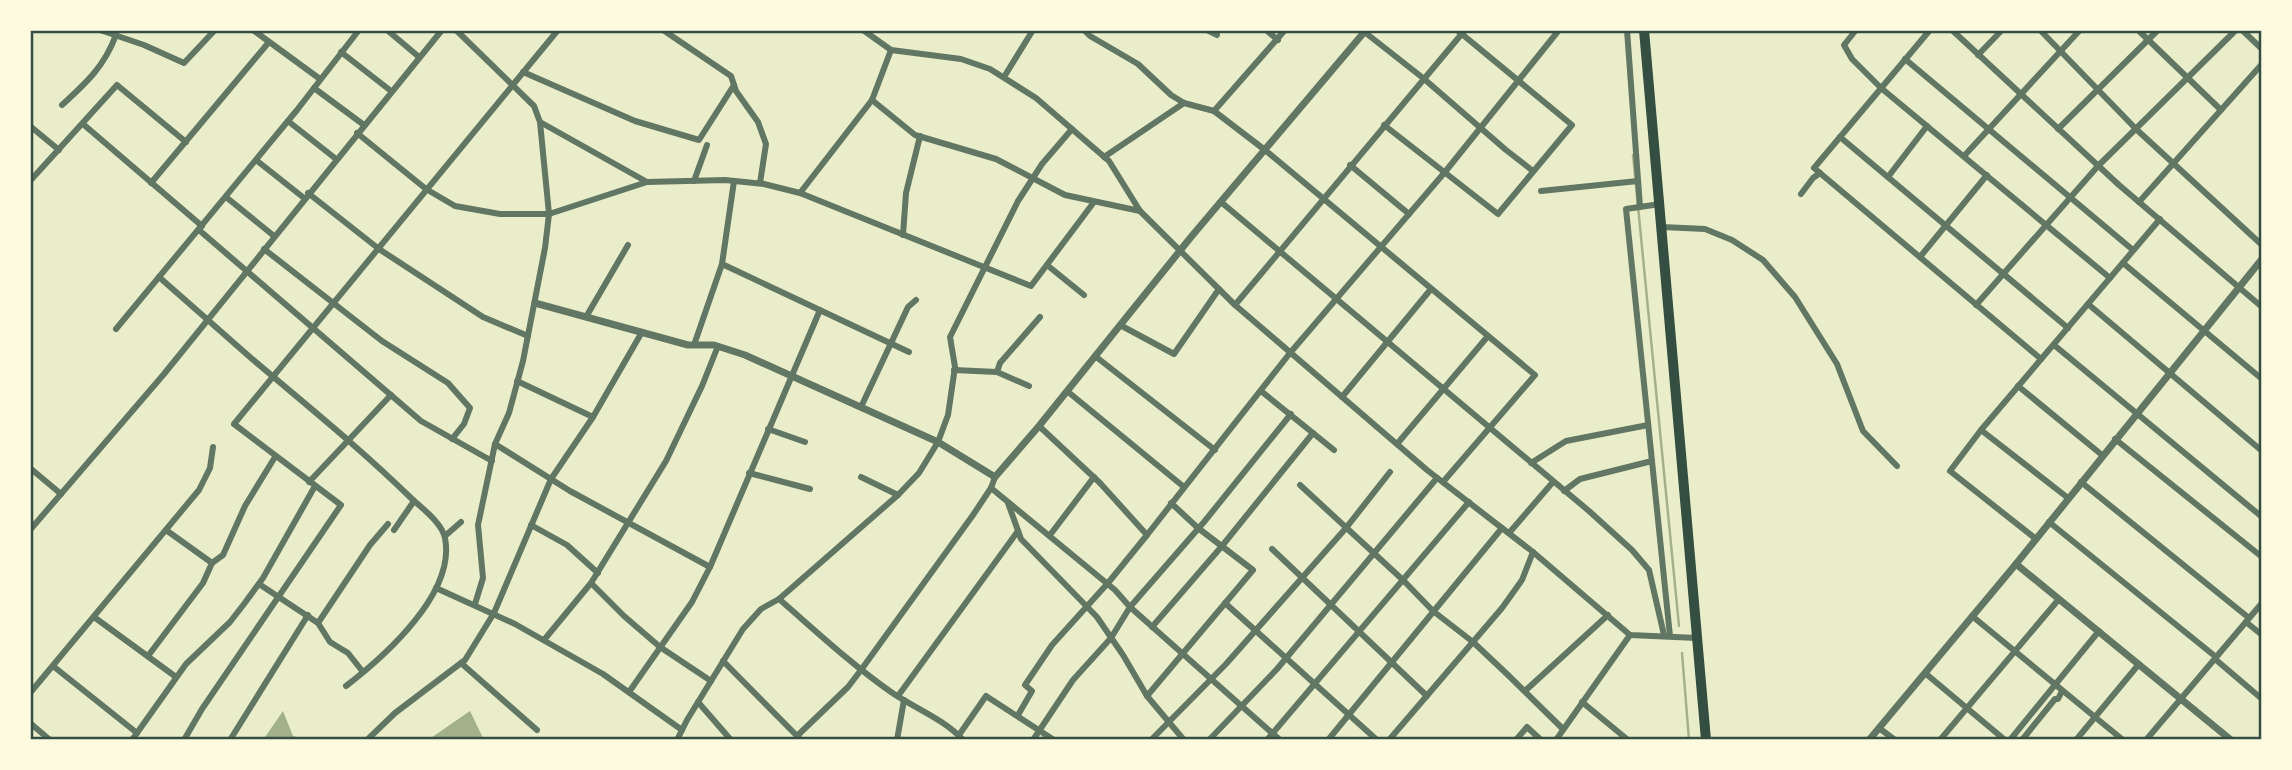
<svg xmlns="http://www.w3.org/2000/svg" width="2292" height="770" viewBox="0 0 2292 770" font-family="'IBM Plex Sans',sans-serif">
<rect width="100%" height="100%" fill="#e9edc9"/>
<g fill="#a3b18a">
<polygon points="283,711 293,736 307,740 263,740"/>
<polygon points="470,711 484,740 428,740"/>
</g>
<g fill="none" stroke-linecap="round" stroke-linejoin="round">
<g stroke="#a3b18a" stroke-width="2.5">
<polyline points="1633,155 1679,626"/>
<polyline points="1682,653 1689,740"/>
</g>
<g stroke="#617663" stroke-width="6">
<polyline points="100,30 144,45 184,63 215,30"/>
<polyline points="253,30 320,79"/>
<polyline points="387,30 419,57"/>
<polyline points="456,30 534,106 540,122 647,182 725,180 764,184 800,193 1031,286 1094,202"/>
<polyline points="663,30 731,76 736,91 758,122 766,144 760,183"/>
<polyline points="863,30 891,50 961,59 990,69 1036,98 1109,161 1140,211 1235,305 1427,470 1533,552 1630,635 1697,638"/>
<polyline points="1084,30 1090,36 1138,64 1171,95 1184,103 1214,111 1265,150 1535,375 1443,482"/>
<polyline points="1207,30 1217,35"/>
<polyline points="1266,30 1278,40"/>
<polyline points="1362,30 1423,78 1506,150 1533,171"/>
<polyline points="1627,30 1640,207"/>
<polyline points="1856,30 1844,45 1852,59 1881,88 2110,278"/>
<polyline points="1930,30 1814,168 2041,359"/>
<polyline points="1952,30 2119,185 2262,307"/>
<polyline points="2040,30 2136,129 2262,245"/>
<polyline points="2138,30 2221,110"/>
<polyline points="2242,30 2262,49"/>
<polyline points="341,52 391,91"/>
<polyline points="1978,55 2002,30"/>
<polyline points="1905,59 2133,250"/>
<polyline points="523,72 635,121 699,140 734,85"/>
<polyline points="1004,77 1033,30"/>
<polyline points="314,88 364,125"/>
<polyline points="872,100 915,135 996,159 1065,195 1140,211"/>
<path d="M62 105C86 83 104 67 116 35"/>
<polyline points="1214,111 1285,30"/>
<polyline points="288,121 336,159"/>
<polyline points="83,124 202,226"/>
<polyline points="1384,125 1498,214 1572,125 1457,30"/>
<polyline points="30,126 59,150"/>
<polyline points="2058,129 2158,30"/>
<polyline points="357,133 426,189 455,206 500,214 549,214 647,182"/>
<polyline points="1840,137 2068,328"/>
<polyline points="1964,156 2080,30"/>
<polyline points="1104,157 1184,103"/>
<polyline points="256,160 304,198"/>
<polyline points="1350,165 1409,214"/>
<polyline points="1888,177 1927,126"/>
<polyline points="30,181 117,85 186,142"/>
<polyline points="694,181 707,145"/>
<polyline points="151,183 269,42"/>
<polyline points="1541,191 1638,181"/>
<polyline points="308,193 379,249 483,317 528,336"/>
<polyline points="800,193 872,100 891,50"/>
<polyline points="1801,194 1813,178 1820,173"/>
<polyline points="226,197 274,236"/>
<polyline points="1221,202 1589,511 1632,550 1649,570 1664,635"/>
<polyline points="2139,202 2262,64"/>
<polyline points="1660,204 1626,209 1670,636"/>
<polyline points="1662,227 1705,229 1732,240 1763,260 1795,297 1837,364 1863,431 1897,466"/>
<polyline points="199,230 421,421 492,461"/>
<polyline points="903,235 906,193 920,136"/>
<polyline points="264,249 382,341 448,383 470,408 464,424 452,439"/>
<polyline points="1920,257 1987,175"/>
<polyline points="2123,263 2262,379"/>
<polyline points="722,264 909,352"/>
<polyline points="1047,265 1084,295"/>
<path d="M159 277C190 304 220 331 251 358 305 404 360 448 411 498 422 508 442 523 445 538 456 593 385 656 346 686"/>
<polyline points="2088,304 2262,451"/>
<polyline points="1235,305 1465,30"/>
<polyline points="1976,305 2098,166 2236,30"/>
<polyline points="586,317 628,245"/>
<polyline points="1120,325 1174,354 1219,289"/>
<polyline points="116,329 297,110 359,30"/>
<polyline points="694,345 722,264 734,181"/>
<polyline points="2054,345 2262,517"/>
<polyline points="1095,356 1215,450"/>
<polyline points="954,370 997,372 1000,363 1040,317"/>
<polyline points="997,372 1029,386"/>
<polyline points="517,381 593,417 642,332"/>
<polyline points="2018,386 2102,455"/>
<polyline points="1067,391 1184,487"/>
<polyline points="1261,391 1334,450"/>
<polyline points="1342,397 1431,289"/>
<polyline points="861,407 908,307 916,300"/>
<polyline points="1039,426 1100,483 1147,535 1290,353 1445,172 1559,30"/>
<polyline points="768,429 805,442"/>
<polyline points="1981,430 2068,498"/>
<polyline points="2115,439 2262,557"/>
<polyline points="495,444 570,491 710,567"/>
<polyline points="1397,444 1488,336"/>
<polyline points="1531,463 1566,441 1648,425"/>
<polyline points="30,468 61,494"/>
<polyline points="749,473 810,489"/>
<polyline points="861,477 898,495"/>
<polyline points="309,482 391,395"/>
<polyline points="2081,482 2249,618"/>
<polyline points="1300,485 1403,580 1433,611 1473,642 1508,675 1563,729"/>
<polyline points="991,488 1115,590 1130,607 1111,638 1073,680 1033,740"/>
<polyline points="1564,491 1580,479 1652,461"/>
<polyline points="1008,503 1021,539 1097,617 1123,655 1147,696 1184,740"/>
<polyline points="2049,522 2216,657"/>
<polyline points="531,525 567,545 598,573"/>
<polyline points="30,530 164,374 442,30"/>
<polyline points="394,530 414,501"/>
<polyline points="1509,533 1553,482"/>
<polyline points="1050,535 1094,477"/>
<polyline points="445,536 461,522"/>
<polyline points="2036,539 1950,471 1981,430 2160,219"/>
<polyline points="1272,549 1427,696"/>
<polyline points="212,563 223,555 245,506 275,457"/>
<polyline points="591,583 624,616 660,647 711,681"/>
<polyline points="259,584 318,623 370,545 388,524"/>
<polyline points="436,588 515,624 603,674 682,730"/>
<path d="M779 599C816 631 851 664 891 692 914 708 944 719 963 740"/>
<polyline points="1225,603 1377,740"/>
<polyline points="475,604 483,578 478,525 495,444 509,413 523,361 545,248 549,214 540,122"/>
<polyline points="1972,616 2123,740"/>
<polyline points="94,617 176,677"/>
<polyline points="2246,622 2262,635"/>
<polyline points="318,623 330,642 348,653 363,672"/>
<polyline points="1152,627 1222,546 1313,433"/>
<polyline points="544,640 591,583 666,461 702,386 718,346"/>
<polyline points="148,656 203,583 212,563 166,530"/>
<polyline points="2215,659 2262,699"/>
<polyline points="723,661 801,740"/>
<polyline points="461,663 537,730"/>
<polyline points="53,666 137,733"/>
<polyline points="1925,673 2005,740"/>
<polyline points="1525,691 1608,615"/>
<polyline points="629,692 692,602 710,567 820,310"/>
<polyline points="30,693 199,490 210,468 213,447"/>
<polyline points="898,696 1018,531"/>
<polyline points="1147,696 1253,570 1198,528 1171,503"/>
<polyline points="698,702 731,740"/>
<polyline points="1582,702 1628,740"/>
<polyline points="1018,715 1032,691 1025,685 1052,645 1108,583 1147,535"/>
<polyline points="30,723 50,740"/>
<polyline points="1879,728 1895,740"/>
<polyline points="959,735 986,696 1054,740"/>
<polyline points="797,736 848,687 861,670 973,515 991,488 995,477"/>
<polyline points="132,740 186,664 230,622 244,604 263,578 315,486"/>
<polyline points="184,740 202,709 341,505 234,424 558,30"/>
<polyline points="230,740 308,615"/>
<polyline points="367,740 395,713 465,660 494,613 551,479 593,417"/>
<polyline points="677,740 687,720 743,629 761,609 779,599 898,495 919,473 938,442 948,415 955,367 950,337 1018,201 1042,164 1072,129"/>
<polyline points="897,740 904,700"/>
<polyline points="1151,740 1226,664 1346,528 1390,472"/>
<polyline points="1209,740 1277,669 1437,478"/>
<polyline points="1267,740 1469,502"/>
<polyline points="1280,740 1130,607 1204,522 1291,414"/>
<polyline points="1328,740 1502,528"/>
<polyline points="1389,740 1502,608 1522,580 1533,552"/>
<polyline points="1516,740 1527,727 1541,740"/>
<polyline points="1556,740 1630,635"/>
<polyline points="1940,740 2059,599"/>
<polyline points="2010,740 2099,631"/>
<polyline points="2022,740 2055,699 2058,699 2062,691"/>
<polyline points="2076,740 2139,664"/>
<polyline points="2146,740 2262,603"/>
</g>
<g stroke="#617663" stroke-width="7">
<polyline points="535,303 688,345 714,345 745,355 938,442 995,477 1039,426 1191,237 1366,30"/>
<polyline points="2016,564 2231,740"/>
<polyline points="1869,740 2016,564 2262,259"/>
</g>
<polyline stroke="#344e41" stroke-width="10" points="1644,30 1706,740"/>
</g>
<rect width="2292" height="770" fill="none" stroke="#fefae0" stroke-width="63"/>
<rect x="32" y="32" width="2228" height="706" fill="none" stroke="#344e41" stroke-width="2.5"/>
</svg>
